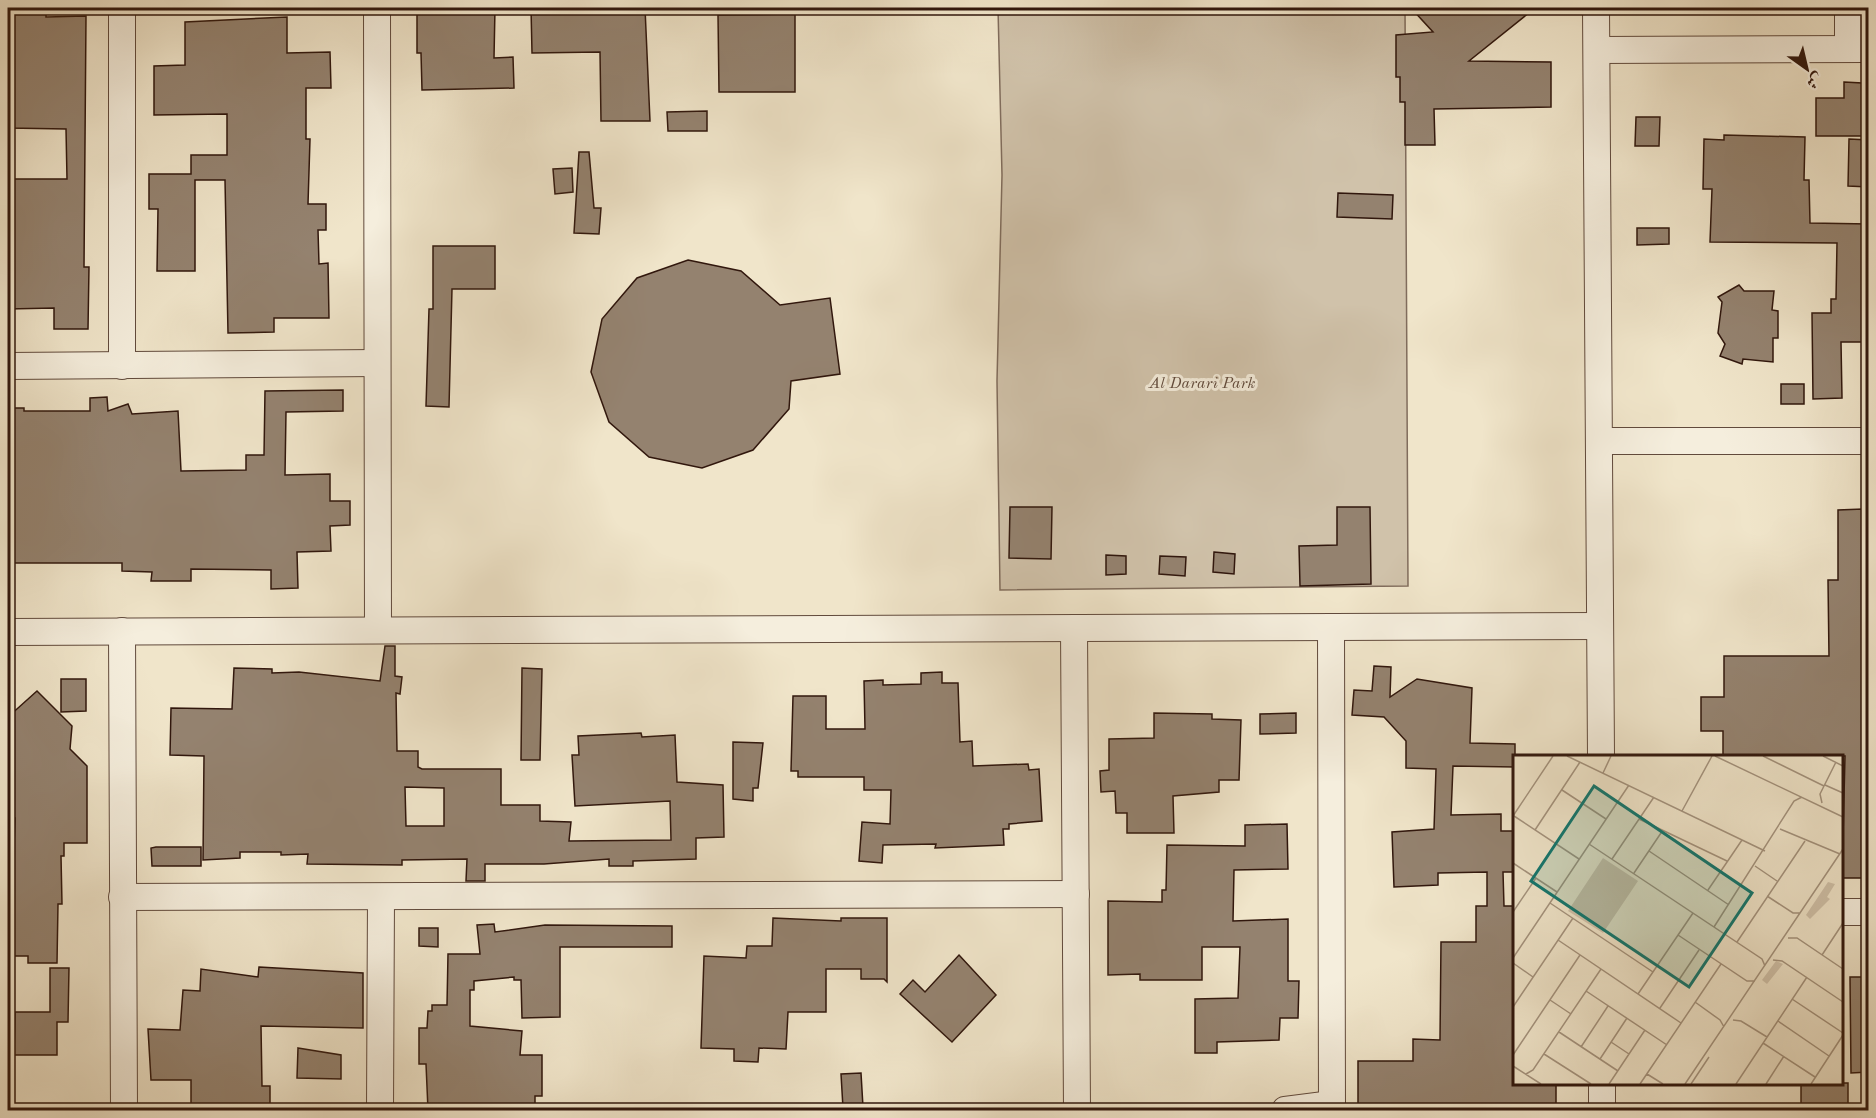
<svg xmlns="http://www.w3.org/2000/svg" width="1876" height="1118" viewBox="0 0 1876 1118" font-family="'Old Standard TT',Amiri,serif">
<rect width="100%" height="100%" fill="#f0e5ca"/>
<filter id="stains"><feTurbulence type="fractalNoise" baseFrequency=".00333" numOctaves="4"/><feColorMatrix values="0 0 0 0 .2 0 0 0 0 .09 0 0 0 0 .02 0 0 0 .5 -.17"/></filter>
<radialGradient id="worn" r=".72"><stop offset=".6" stop-color="#630" stop-opacity="0"/><stop offset="1" stop-color="#630" stop-opacity=".3"/></radialGradient>
<polygon fill="#d0c2aa" stroke="#806c5c" stroke-width="1.5" points="998,8 1405,8 1408,586 1000,590 997,381 1002,175"/>
<g fill="#94826f" stroke="#31170d" stroke-width="1.5" fill-rule="evenodd">
<polygon points="8,8 46,8 46,17 86,16 84,267 89,267 88,329 54,329 54,308 8,309 8,179 67,179 66,129 8,128"/>
<polygon points="417,8 495,8 494,58 513,57 514,88 422,90 421,53 417,53"/>
<polygon points="531,8 611,8 611,10 645,8 650,121 601,121 600,52 532,53"/>
<polygon points="1411,8 1535,8 1469,61 1551,62 1551,107 1434,109 1435,145 1405,145 1405,102 1400,102 1400,77 1396,77 1396,35 1433,32"/>
<polygon points="795,14 795,92 719,92 718,15"/>
<polygon points="287,17 287,53 330,52 331,88 306,88 306,139 310,139 308,204 326,204 326,230 318,230 319,264 328,263 329,318 274,318 274,332 228,333 225,180 195,180 195,271 157,271 158,209 149,209 149,174 191,174 191,155 227,155 227,114 154,115 154,66 185,65 185,22"/>
<polygon points="1844,82 1862,83 1862,136 1816,136 1816,98 1844,98"/>
<polygon points="707,111 707,131 668,131 667,112"/>
<polygon points="1636,117 1660,117 1659,146 1635,146"/>
<polygon points="1724,135 1805,137 1804,180 1809,180 1810,223 1869,224 1869,342 1841,342 1842,398 1813,399 1812,313 1831,313 1831,299 1836,299 1837,243 1710,242 1712,189 1703,189 1704,139 1724,140"/>
<polygon points="1849,139 1869,140 1869,187 1848,186"/>
<polygon points="579,152 589,152 594,208 601,208 599,234 574,233"/>
<polygon points="572,168 573,192 555,194 553,169"/>
<polygon points="1338,193 1393,195 1392,219 1337,217"/>
<polygon points="1637,228 1669,228 1669,244 1637,245"/>
<polygon points="433,246 495,246 495,289 452,289 449,407 426,406 429,309 433,309"/>
<polygon points="688,260 741,271 780,305 830,298 840,374 791,381 789,409 753,450 702,468 649,457 609,422 591,372 602,319 637,278"/>
<polygon points="1739,285 1744,291 1774,291 1772,310 1778,311 1778,338 1773,338 1773,362 1743,359 1742,364 1720,356 1725,344 1718,333 1722,302 1718,297"/>
<rect x="1781" y="384" width="23" height="20"/>
<polygon points="343,390 343,411 286,412 285,475 330,474 330,501 350,501 350,525 330,526 331,551 297,552 298,588 271,589 271,570 191,569 191,581 151,581 152,572 122,571 122,563 8,563 8,408 24,408 24,411 90,411 90,398 107,397 108,411 128,404 132,414 178,411 181,471 246,470 246,455 264,455 265,391"/>
<polygon points="1010,507 1052,507 1051,559 1009,558"/>
<polygon points="1337,507 1370,507 1371,584 1300,586 1299,546 1337,545"/>
<polygon points="1863,509 1868,878 1842,878 1845,756 1723,756 1723,731 1701,731 1701,697 1724,697 1724,656 1829,656 1828,580 1838,580 1838,510"/>
<polygon points="1214,552 1235,554 1234,574 1213,572"/>
<polygon points="1106,555 1126,556 1126,574 1106,575"/>
<polygon points="1160,556 1186,557 1185,576 1159,574"/>
<path d="M385 646H395V676L402 677 400 694 396 693 397 751H418V767L422 769H501V805H540V821L571 822 569 841 671 840 670 801 575 806 572 755H579L578 736 641 733 642 737 675 735 677 782 723 785 724 837 696 838V859L633 861V866H609V859L544 864H485V881H466L467 859 402 860V865L307 864 308 854 281 855V852H240V858L203 860 204 756 170 755 171 708 232 709 234 668 272 669V673L299 672 380 681ZM405 787 444 788V826H406Z"/>
<polygon points="1374,666 1391,667 1390,697 1417,679 1472,688 1470,743 1515,744 1515,767 1453,766 1451,815 1501,814 1501,831 1515,831 1515,872 1503,872 1504,906 1515,906 1515,1083 1556,1083 1556,1110 1358,1110 1358,1061 1413,1061 1413,1039 1440,1040 1441,942 1476,942 1476,906 1487,906 1487,872 1438,873 1438,885 1394,887 1392,832 1434,829 1436,769 1406,768 1406,741 1384,717 1352,715 1354,690 1372,691"/>
<polygon points="522,668 542,669 540,760 521,760"/>
<polygon points="942,672 942,683 958,683 960,742 972,741 973,766 1028,764 1029,770 1039,769 1042,821 1009,824 1009,829 1003,829 1004,845 935,848 936,844 883,845 882,863 859,861 862,822 890,824 891,790 864,790 864,777 798,777 798,771 791,771 793,696 826,696 826,729 865,729 864,681 883,680 883,685 921,684 921,673"/>
<polygon points="61,679 86,679 86,711 61,712"/>
<polygon points="37,691 72,726 70,749 87,766 87,843 64,843 64,856 61,856 62,904 58,904 57,963 28,963 28,956 10,956 15,818 8,818 8,717"/>
<polygon points="1154,713 1212,714 1212,719 1241,720 1239,780 1219,780 1219,792 1173,796 1174,833 1127,833 1127,813 1116,813 1115,791 1101,792 1100,771 1109,770 1109,739 1154,738"/>
<polygon points="1296,713 1296,733 1260,734 1260,714"/>
<polygon points="733,742 763,743 758,788 753,788 753,801 733,799"/>
<polygon points="1287,824 1288,869 1234,870 1233,921 1288,919 1288,981 1299,981 1298,1018 1280,1018 1279,1040 1217,1042 1217,1053 1195,1053 1195,999 1238,998 1240,947 1202,947 1202,980 1140,980 1140,974 1108,975 1108,901 1162,902 1162,890 1166,890 1167,845 1245,846 1245,825"/>
<polygon points="156,847 201,847 201,866 152,866 151,848"/>
<polygon points="773,918 841,921 841,918 887,918 887,982 884,979 861,979 861,969 826,969 826,1012 788,1012 786,1049 759,1048 758,1062 734,1061 734,1049 701,1048 704,956 746,958 747,946 772,946"/>
<polygon points="494,924 495,932 545,925 672,926 672,947 560,947 560,1017 522,1018 521,980 514,980 514,977 474,981 474,990 470,990 470,1026 522,1031 520,1055 542,1055 542,1096 535,1096 535,1110 428,1110 426,1064 419,1064 419,1028 427,1028 428,1011 432,1011 432,1005 447,1005 448,954 480,954 477,925"/>
<polygon points="419,928 438,928 438,947 419,946"/>
<polygon points="959,955 996,995 952,1042 900,994 913,980 925,992"/>
<polygon points="259,967 363,973 363,1028 261,1026 262,1086 270,1086 270,1110 191,1110 191,1080 151,1080 148,1029 180,1030 183,990 200,991 201,969 258,977"/>
<polygon points="50,968 69,968 68,1022 57,1022 57,1055 14,1055 15,1012 50,1012"/>
<polygon points="1850,977 1869,977 1869,1072 1851,1073"/>
<polygon points="298,1048 341,1055 341,1079 297,1078"/>
<polygon points="861,1073 863,1107 843,1108 841,1074"/>
<rect x="1801" y="1083" width="47" height="27"/>
</g>
<g fill="none" stroke-linecap="round" stroke-linejoin="round">
<defs>
<g id="street">
<polyline points="122,8 122,366"/>
<polyline points="377,8 378,630"/>
<polyline points="1596,8 1601,756"/>
<polyline points="1848,8 1848,49"/>
<polyline points="1597,50 1868,49"/>
<polyline points="8,366 377,363"/>
<polyline points="1599,441 1868,441"/>
<polyline points="1331,627 1332,1110"/>
<polyline points="1074,628 1077,1110"/>
<polyline points="122,631 124,1110"/>
<polyline points="8,632 1600,626"/>
<polyline points="122,897 1076,894"/>
<polyline points="1842,912 1868,912"/>
<polyline points="1602,1084 1602,1110"/>
<polyline points="380,1110 381,897"/>
<polyline points="1285,1110 1332,1104"/>
</g>
</defs>
<use href="#street" stroke="#614a3c" stroke-width="28"/>
<use href="#street" stroke="#f5eedd" stroke-width="26"/>
</g>
<g text-anchor="middle" stroke-width="6" stroke-linejoin="round" paint-order="stroke">
<g font-size="16" font-style="italic" fill="#614a3c" stroke="#f5eedd">
<text x="1202" y="388">Al Darari Park</text>
</g>
</g>
<g transform="translate(1513 755)">
<rect width="330" height="330" fill="#f0e5ca"/>
<path d="M90 103 125 126 90 178 55 156ZM315 127 322 129 314 142 317 144 297 164 293 160ZM263 206 270 209 254 229 249 225Z" fill="#d0c2aa"/>
<path fill="none" stroke="#a4937e" stroke-width="1.5" d="M54 1 252 96M202 1 330 62M250 1 311 31M310 1 330 11M90 18 98 1M312 30 330 38M49 35 93 64M309 48 307 39 323 7M169 56 199 1M0 61 40 1M1 61 66 104M126 64 214 106M267 74 327 99M22 75 67 7M76 89 249 204 252 211M136 96 216 150M99 104 141 42M0 108 44 137M242 111 264 126M121 118 150 75M195 135 229 85M254 141 280 158H287M37 148 140 217M0 157 23 123M201 172 281 46 289 42M165 180 234 226H242M275 183H284L330 214M45 185 168 268M224 187 292 86M309 200 330 168M0 203 116 30M260 205 269 206 330 247M0 208 20 222M73 236 154 290M125 239 180 158M279 244 330 278M37 245 58 259M182 247 207 265 211 272M0 252 60 163M147 253 186 195M220 265 228 266 254 282M265 266 316 301M46 277 105 316M98 287 116 299M250 288 302 322M68 292 95 251M31 299 78 329M0 300 67 200M87 304 114 263M0 311 28 329M13 319 20 315 88 214M134 319 150 329M96 329 132 275M127 329 208 209M172 329 330 94M178 329 196 302M223 329 294 222M253 329 271 301M298 329 330 280"/>
<path fill="#0f766e" fill-opacity="0.15" stroke="#0f766e" stroke-width="3" d="M81 31 239 138 176 232 18 126Z"/>
<rect width="330" height="330" fill="none" stroke="#31170d" stroke-width="3"/>
</g>
<rect width="1876" height="1118" fill="none" stroke="#f0e5ca" stroke-width="30"/>
<rect x="9" y="9" width="1858" height="1100" fill="none" stroke="#31170d" stroke-width="3"/>
<rect x="15" y="15" width="1846" height="1088" fill="none" stroke="#31170d" stroke-width="1.5"/>
<g transform="translate(1807 69) rotate(146)" stroke="#f5eedd" stroke-width="4.5" paint-order="stroke">
<path d="M0-4.5L10 22L0 15L-10 22Z" fill="#31170d"/>
<text y="-9" font-size="16" font-weight="bold" text-anchor="middle" fill="#31170d">ش</text>
</g>
<rect width="100%" height="100%" filter="url(#stains)"/>
<rect width="100%" height="100%" fill="url(#worn)"/>
</svg>
